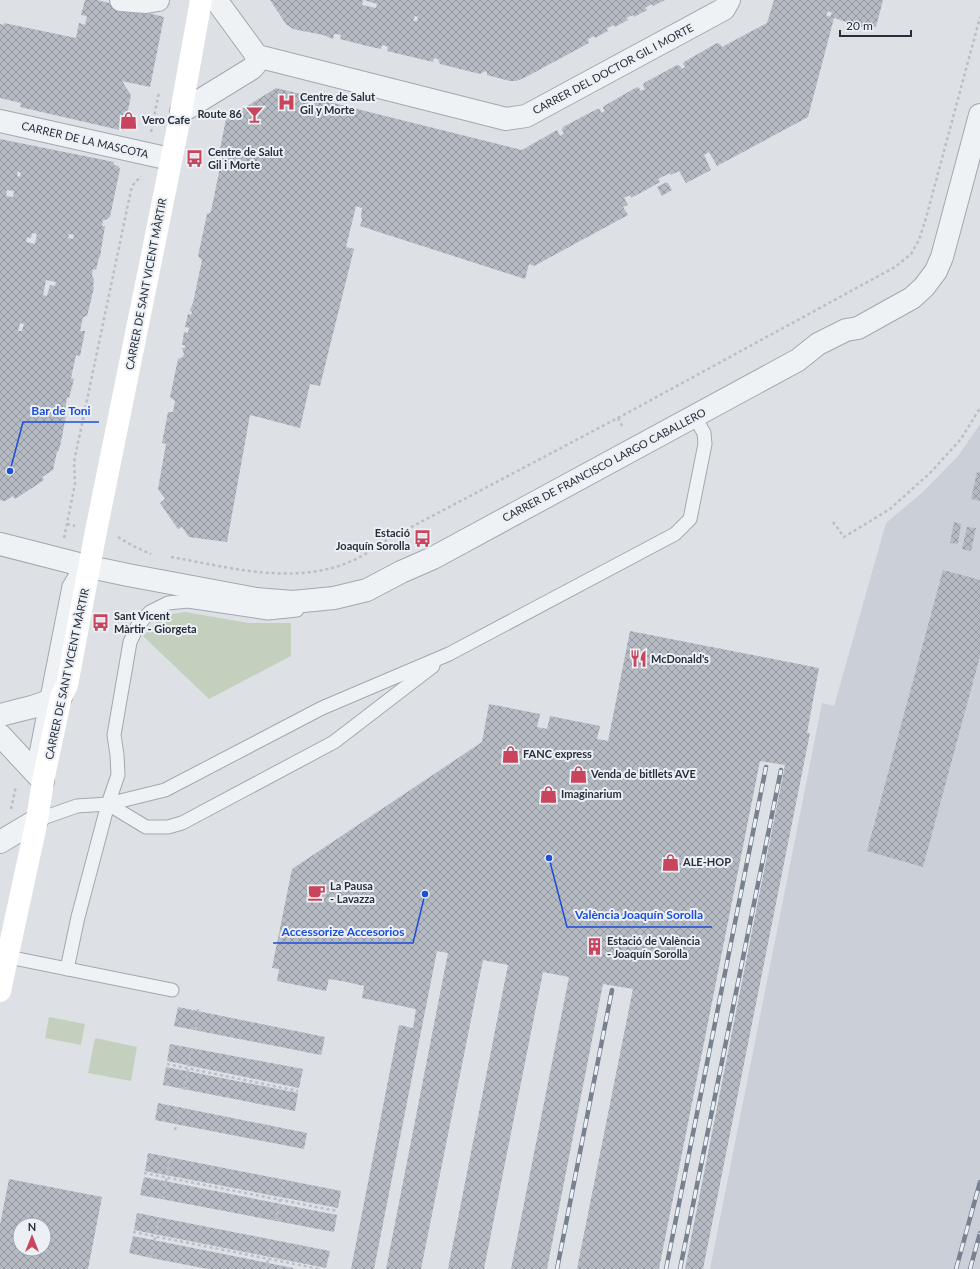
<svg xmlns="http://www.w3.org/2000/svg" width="980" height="1269" viewBox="0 0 980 1269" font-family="Lato,sans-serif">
<defs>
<pattern id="building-cross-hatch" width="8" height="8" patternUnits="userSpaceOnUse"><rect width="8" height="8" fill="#b5bac3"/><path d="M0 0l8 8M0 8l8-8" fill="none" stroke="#9398a0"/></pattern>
</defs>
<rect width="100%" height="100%" fill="#dde1e6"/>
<polygon fill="#cbd0d8" points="980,424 980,1269 710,1269 822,703 834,706 886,523 923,492 958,456"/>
<g fill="#c3d0be">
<polygon points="185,612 249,623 291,623 291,656 209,699 143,636 165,615"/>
<polygon points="49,1017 85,1024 81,1045 45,1038"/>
<polygon points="95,1038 137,1047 131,1081 88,1073"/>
</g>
<g fill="url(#building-cross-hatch)" fill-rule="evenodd">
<polygon points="85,0 97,0 164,17 150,87 122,81 131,95 124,131 20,107 21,103 0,98 0,24 4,25 4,23 76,38 79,23 85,25 87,16 81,15"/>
<path d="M270 0H363L362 5 376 8 377 4 364 0H665L653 6 652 4 645 8 647 10 634 17 633 15 626 18 628 20 615 27 614 25 607 28 608 31 595 38 594 36 588 39 589 43 524 78 516 81H510L487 75V72L485 71 480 74 440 64 438 59 434 58 433 62 387 51 388 47 386 46 382 45 381 49 367 46 340 39 341 35 337 34H334L333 39 323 35 293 29 286 24ZM415 16 418 17 417 21H413Z"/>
<path d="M774 0H883L876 27 872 26 871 30 834 18 808 117 717 166 709 152 704 155 711 170 686 183 679 171 671 175 670 173 658 179 660 182 646 190 631 198 630 195 624 198 628 205 623 207 628 215 534 266 529 264 525 279 360 226 362 220 361 216 362 208 356 206 346 247 354 249 320 386 310 384 300 428 250 415 227 542 189 537 182 527 178 529 160 503 165 499 158 489 166 444 162 443 168 412H173L175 401 170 397 178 359 183 357 184 354 182 348H185V345H182L184 332 188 333 189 328 185 327 188 314 191 315 192 312 190 310 193 303 202 260 198 256 207 214 210 213 211 211 222 158 223 154H219L226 119 276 88 330 101 329 102 522 150 557 130 560 136 564 133 562 130 563 127 597 109H600L601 113 605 111 603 108 604 106 637 87 639 88 641 91 645 89 643 86 644 83 677 65 680 66 682 69 684 68 685 67 683 64 684 62 717 43 720 44 722 47 767 23ZM828 11 832 13 830 17 826 15Z"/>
<path d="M0 139 114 162V165L118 166 120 169 110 217 106 220H103L102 226H105L100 257H99L96 270 93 269 92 276 94 279 93 287H94L91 300 87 316 83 317 80 331H85L80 356 76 355 71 378 74 379 69 398 67 397 65 411 64 413 66 415 62 437 59 450 57 452 53 470 42 477 44 480 29 490 15 499 13 496 5 501 0 500ZM18 171 21 173 20 177 17 176ZM7 190 14 191 13 197 6 196ZM32 233 37 234 35 244 26 242 27 237 31 238ZM69 234 74 235 73 239 68 238ZM46 280 56 282 55 286 50 285 47 296 43 295ZM20 323 24 324 22 331H18Z"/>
<polygon points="667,182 672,190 662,196 657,187"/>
<polygon points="977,472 980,472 980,501 971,499"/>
<polygon points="954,522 961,524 958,544 950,543"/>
<polygon points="967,527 976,528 971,551 962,549"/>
<polygon points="943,570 980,580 980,656 923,867 867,851"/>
<polygon points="630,631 819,668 807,733 810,733 703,1269 685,1269 785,765 760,761 659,1269 577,1269 633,989 603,984 547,1269 511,1269 569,977 543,972 484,1269 448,1269 508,965 483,960 421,1269 386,1269 448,953 437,951 374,1269 351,1269 399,1025 413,1028 416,1009 362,998 364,986 347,982 329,979 326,991 277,981 279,969 272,968 292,869 482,742 489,704 540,714 537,727 547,729 550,716 600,726 597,739 608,741"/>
<polygon points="178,1007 325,1037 321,1055 174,1026"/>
<polygon points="170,1044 303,1069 299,1088 167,1061"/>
<polygon points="166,1067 298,1093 295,1111 163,1085"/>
<polygon points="158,1103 307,1133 304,1149 155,1120"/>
<polygon points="148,1153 341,1191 338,1208 145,1171"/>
<polygon points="144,1177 337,1215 334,1232 140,1195"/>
<path d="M9 1179 102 1197 88 1269H0V1225ZM20 1225H44V1249H20Z"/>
<polygon points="137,1213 330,1251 326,1268 134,1230"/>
<polygon points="133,1236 293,1268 293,1269 208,1269 151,1258 129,1253"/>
</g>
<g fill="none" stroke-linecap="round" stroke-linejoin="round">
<defs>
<g id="lane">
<polyline points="33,769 69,586 75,576 90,567"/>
<polyline points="108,804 146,827 168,827 182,823 334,742 433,666"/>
<polyline points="37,820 77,806 108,804 165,790 322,708 449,654 675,534 690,519 705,444 704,433 694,416"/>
<polyline points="8,957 172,990"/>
<polyline points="67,969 78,917 108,804 118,775 117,755 114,735 130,642 138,625 150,612 168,603 188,601 268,613 297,610"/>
</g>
<g id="street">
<polyline points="121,0 146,2 158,0"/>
<polyline points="216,0 257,56 506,119 526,116 724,9 729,0"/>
<path d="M181 112 251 69C256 65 257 62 257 56"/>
<polyline points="0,121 170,159"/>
<polyline points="0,544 90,567 128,575 256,599 293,602 334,598 367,590 401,572 433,558 798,360 818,344 846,330 858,328 912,298 924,287 936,271 942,257 980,115"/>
<polyline points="0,715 32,707 61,697"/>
<polyline points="0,735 43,781"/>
<polyline points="0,842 37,820"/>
</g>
</defs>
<use href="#lane" stroke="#a3a8b0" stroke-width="15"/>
<use href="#street" stroke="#a3a8b0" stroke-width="24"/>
<g stroke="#bbbfc5" stroke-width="2.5" stroke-dasharray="3 3" stroke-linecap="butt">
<polyline points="151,132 159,92"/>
<polyline points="618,418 623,428"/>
<polyline points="833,522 844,537 890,509 931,472 961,439 980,408"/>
<polyline points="67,524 75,526"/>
<polyline points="118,537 133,546 151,554"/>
<polyline points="64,538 75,484 74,462 131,190 133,185 141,176"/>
<path d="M171 557C233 568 301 588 360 557 368 553 376 547 383 542L629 412 895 267 911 254 919 240 926 218 980 17"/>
<polyline points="11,809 16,786"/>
<polyline points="196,1030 198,1009"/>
<polyline points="167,1064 298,1091"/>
<polyline points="184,1090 192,1048"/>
<polyline points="175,1130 180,1108"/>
<polyline points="144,1173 337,1211"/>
<polyline points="163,1199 170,1158"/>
<polyline points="276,1220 284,1180"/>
<polyline points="133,1232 320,1269"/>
<polyline points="151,1258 159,1218"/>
<polyline points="266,1269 272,1240"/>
</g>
<use href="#lane" stroke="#eff2f5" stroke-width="13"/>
<use href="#street" stroke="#eff2f5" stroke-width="22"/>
<polyline stroke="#fff" stroke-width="22" points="0,991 37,820 43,781 61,697 67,685 96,531 181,112 201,0"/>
<defs>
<g id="rail">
<polyline points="557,1269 612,990"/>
<polyline points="666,1269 766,767"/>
<polyline points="680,1269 781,770"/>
<polyline points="956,1269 980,1182"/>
<polyline points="970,1269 980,1233"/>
</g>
</defs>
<use href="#rail" stroke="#77818f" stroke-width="4.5"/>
<use href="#rail" stroke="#ecf0f4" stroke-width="3" stroke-dasharray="9" stroke-linecap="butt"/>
</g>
<defs>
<symbol id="hospital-bare" viewBox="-9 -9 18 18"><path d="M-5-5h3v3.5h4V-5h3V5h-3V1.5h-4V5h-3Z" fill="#c8455d" stroke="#ecf0f4" stroke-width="2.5" paint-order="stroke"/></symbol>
<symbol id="bar-bare" viewBox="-9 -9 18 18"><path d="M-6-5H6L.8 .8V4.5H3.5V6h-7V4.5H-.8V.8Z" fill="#c8455d" stroke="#ecf0f4" stroke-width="2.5" paint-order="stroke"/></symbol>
<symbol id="shop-bare" viewBox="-9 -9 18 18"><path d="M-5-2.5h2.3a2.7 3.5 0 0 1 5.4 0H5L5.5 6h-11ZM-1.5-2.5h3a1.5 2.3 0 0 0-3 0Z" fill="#c8455d" stroke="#ecf0f4" stroke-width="2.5" paint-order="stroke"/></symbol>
<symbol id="bus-bare" viewBox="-9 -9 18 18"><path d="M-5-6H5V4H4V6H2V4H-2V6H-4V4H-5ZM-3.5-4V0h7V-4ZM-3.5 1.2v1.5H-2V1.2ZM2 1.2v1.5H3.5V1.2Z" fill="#c8455d" stroke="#ecf0f4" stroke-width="2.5" paint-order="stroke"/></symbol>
<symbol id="restaurant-bare" viewBox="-9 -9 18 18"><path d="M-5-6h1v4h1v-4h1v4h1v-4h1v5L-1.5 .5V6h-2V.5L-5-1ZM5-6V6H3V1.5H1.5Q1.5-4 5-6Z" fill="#c8455d" stroke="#ecf0f4" stroke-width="2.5" paint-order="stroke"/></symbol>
<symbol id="cafe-bare" viewBox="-9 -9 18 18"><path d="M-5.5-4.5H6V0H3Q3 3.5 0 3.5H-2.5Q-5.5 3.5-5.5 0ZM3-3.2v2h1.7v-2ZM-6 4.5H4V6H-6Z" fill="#c8455d" stroke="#ecf0f4" stroke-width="2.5" paint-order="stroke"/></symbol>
<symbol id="building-bare" viewBox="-9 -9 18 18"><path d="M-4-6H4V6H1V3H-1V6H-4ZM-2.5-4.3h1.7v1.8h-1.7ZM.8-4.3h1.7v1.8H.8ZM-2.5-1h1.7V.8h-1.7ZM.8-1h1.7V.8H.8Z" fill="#c8455d" stroke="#ecf0f4" stroke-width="2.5" paint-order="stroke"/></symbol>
</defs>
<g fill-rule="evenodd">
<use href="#hospital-bare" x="274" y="90" width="25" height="25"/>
<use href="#bar-bare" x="242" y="102" width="25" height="25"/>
<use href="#shop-bare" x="116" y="108" width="25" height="25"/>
<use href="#bus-bare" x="182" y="146" width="25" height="25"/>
<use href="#bus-bare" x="410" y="526" width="25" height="25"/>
<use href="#bus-bare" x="88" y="610" width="25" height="25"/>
<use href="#restaurant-bare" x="626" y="646" width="25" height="25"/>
<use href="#shop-bare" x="498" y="742" width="25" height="25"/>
<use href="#shop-bare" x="566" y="762" width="25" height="25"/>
<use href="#shop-bare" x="536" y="782" width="25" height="25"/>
<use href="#shop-bare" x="658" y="850" width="25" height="25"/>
<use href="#cafe-bare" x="304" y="880" width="25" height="25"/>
<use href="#building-bare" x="582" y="934" width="25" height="25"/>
</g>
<g text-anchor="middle" stroke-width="4" stroke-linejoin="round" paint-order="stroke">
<g font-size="11" fill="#272f3c" stroke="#ecf0f4">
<text transform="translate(613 69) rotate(-28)" y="4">CARRER DEL DOCTOR GIL I MORTE</text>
<text transform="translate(85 140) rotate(13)" y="4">CARRER DE LA MASCOTA</text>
<text transform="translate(146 284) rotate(-79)" y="4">CARRER DE SANT VICENT MÀRTIR</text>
<text transform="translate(604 465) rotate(-28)" y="4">CARRER DE FRANCISCO LARGO CABALLERO</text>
<text transform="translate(67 674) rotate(-78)" y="4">CARRER DE SANT VICENT MÀRTIR</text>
</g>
<g font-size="11" font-weight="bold" fill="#272f3c" stroke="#ecf0f4" text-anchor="start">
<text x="300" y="101">Centre de Salut<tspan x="300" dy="13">Gil y Morte</tspan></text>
<text x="242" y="118" text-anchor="end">Route 86</text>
<text x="142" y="124">Vero Cafe</text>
<text x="208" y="156">Centre de Salut<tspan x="208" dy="13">Gil i Morte</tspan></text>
<text x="410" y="537" text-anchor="end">Estació<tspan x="410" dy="13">Joaquín Sorolla</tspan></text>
<text x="114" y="620">Sant Vicent<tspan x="114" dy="13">Màrtir - Giorgeta</tspan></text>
<text x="651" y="663">McDonald's</text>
<text x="523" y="758">FANC express</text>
<text x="591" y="778">Venda de bitllets AVE</text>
<text x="561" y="798">Imaginarium</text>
<text x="683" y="866">ALE-HOP</text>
<text x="330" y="890">La Pausa<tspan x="330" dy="13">- Lavazza</tspan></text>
<text x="607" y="945">Estació de València<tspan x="607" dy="13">- Joaquín Sorolla</tspan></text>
</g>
</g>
<path fill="none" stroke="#1d4ed8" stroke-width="1.5" d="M10 471L23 422H99M549 858L567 927H712M425 894L413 943H273"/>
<g fill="#1d4ed8" stroke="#ecf0f4" stroke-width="1.5">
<circle cx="10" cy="471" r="4"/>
<circle cx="549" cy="858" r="4"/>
<circle cx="425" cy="894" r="4"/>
</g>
<g font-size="12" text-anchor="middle" font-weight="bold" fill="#1d4ed8" stroke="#ecf0f4" stroke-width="4" stroke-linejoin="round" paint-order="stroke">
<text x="61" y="415">Bar de Toni</text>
<text x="639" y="919">València Joaquín Sorolla</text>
<text x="343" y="936">Accessorize Accesorios</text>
</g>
<g transform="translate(32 1237)"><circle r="19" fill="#ecf0f4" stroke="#9da3aa"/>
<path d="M0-3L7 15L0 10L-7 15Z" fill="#c8455d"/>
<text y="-6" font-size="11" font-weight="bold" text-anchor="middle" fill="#272f3c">N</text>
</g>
<path d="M840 30v6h71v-6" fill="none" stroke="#272f3c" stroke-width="2"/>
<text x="846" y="30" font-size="12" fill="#272f3c" stroke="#ecf0f4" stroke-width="3" paint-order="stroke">20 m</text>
</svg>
